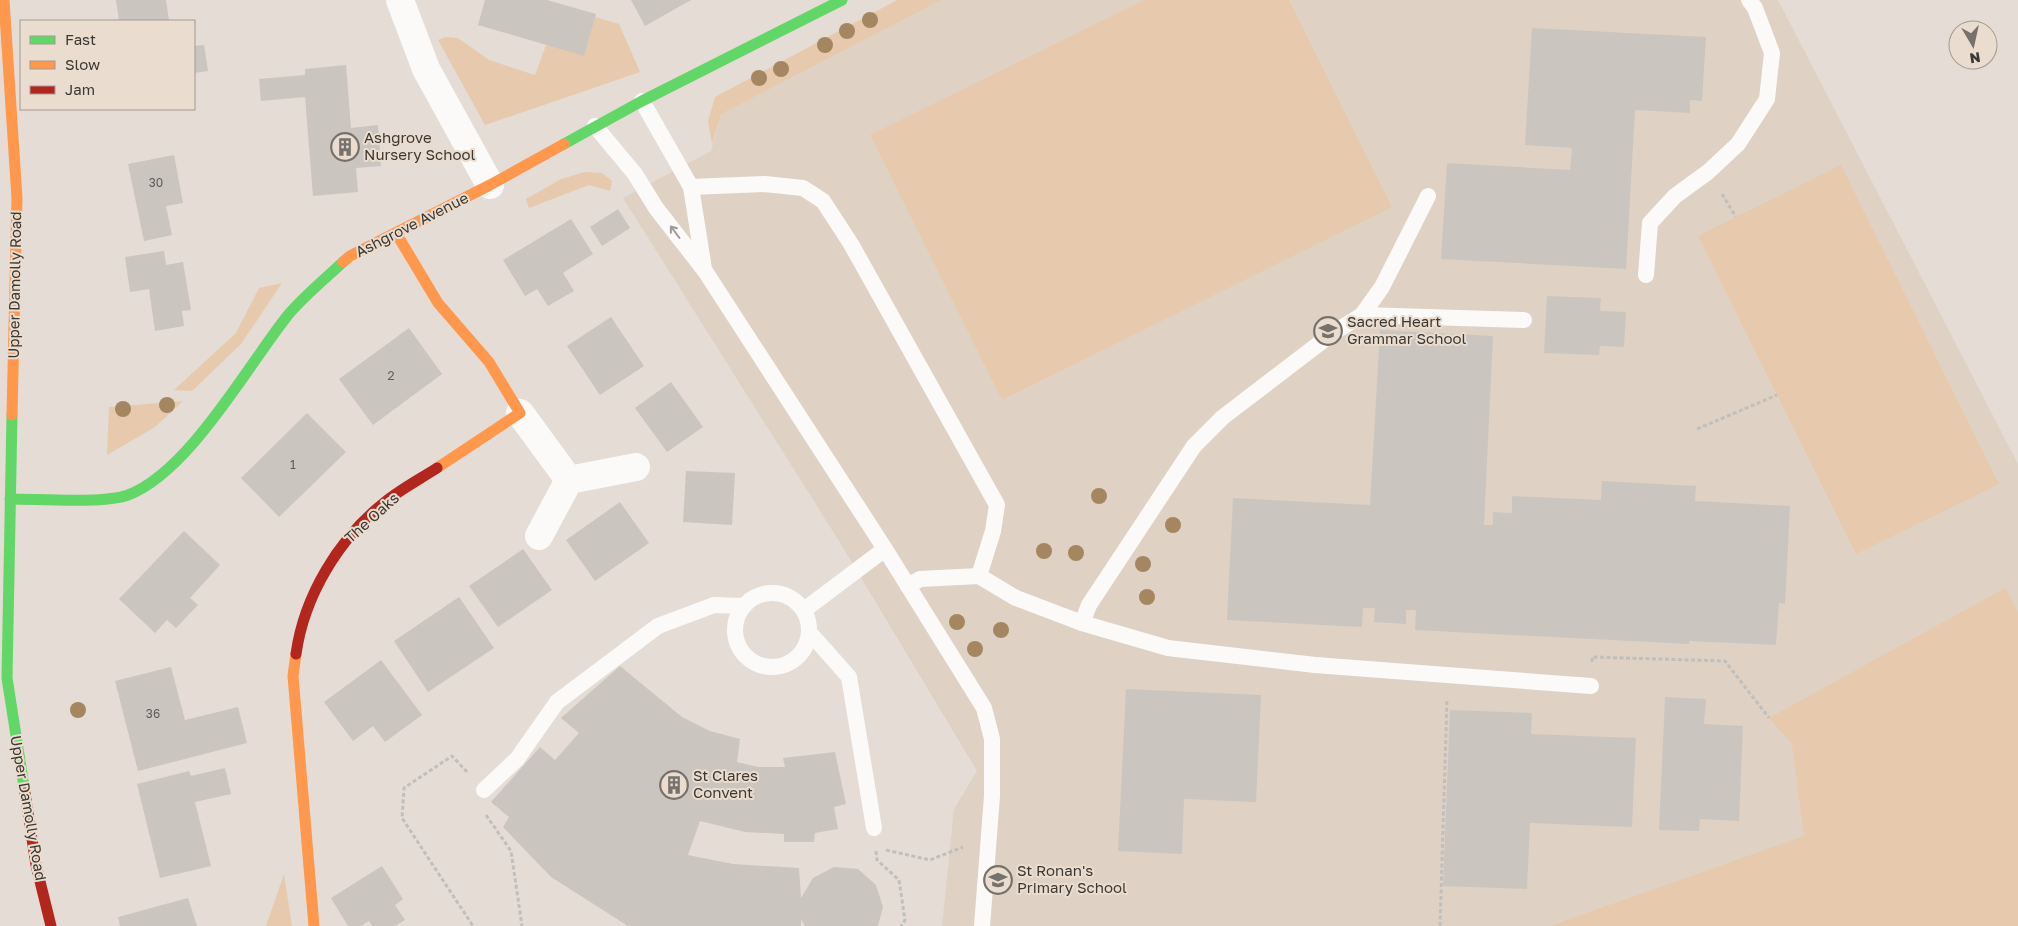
<svg xmlns="http://www.w3.org/2000/svg" width="2018" height="926" viewBox="0 0 2018 926" font-family="'Golos Text',sans-serif">
<rect width="100%" height="100%" fill="#e4dcd5"/>
<polygon fill="#dfd2c4" points="940,0 1778,0 2018,464 2018,926 942,926 954,809 977,771 839,541 623,198 711,151 721,113"/>
<g fill="#e7caad">
<polygon points="897,0 941,0 721,114 712,144 708,121 715,97"/>
<polygon points="1144,0 1289,0 1392,207 1002,400 870,135"/>
<polygon points="595,17 619,24 640,72 485,125 438,40 446,37 458,38 489,60 535,75 546,45"/>
<polygon points="1841,165 1999,484 1856,554 1698,236"/>
<polygon points="585,172 602,173 612,181 610,191 589,185 529,208 526,199 561,179"/>
<polygon points="282,283 241,344 192,391 174,390 236,333 259,288"/>
<polygon points="183,401 155,427 107,455 109,407"/>
<polygon points="2005,588 2018,612 2018,926 1550,926 1804,836 1792,744 1769,718"/>
<polygon points="284,874 292,926 266,926"/>
</g>
<g fill="#cbc5c0">
<polygon points="116,0 166,0 169,21 119,21"/>
<polygon points="485,0 547,0 596,14 584,56 478,25"/>
<polygon points="631,0 691,0 645,26"/>
<polygon points="1532,28 1706,37 1702,101 1690,100 1690,113 1635,110 1626,269 1441,259 1447,163 1570,170 1572,148 1525,145"/>
<polygon points="204,45 208,71 194,73 194,46"/>
<polygon points="346,65 351,128 378,125 381,166 356,168 358,192 313,196 305,97 261,101 259,79 305,75 305,69"/>
<polygon points="174,155 183,203 166,206 172,235 144,241 128,164"/>
<polygon points="618,209 630,228 602,246 590,227"/>
<polygon points="571,219 593,254 563,273 574,291 548,306 537,289 525,296 503,260"/>
<polygon points="164,251 166,265 183,262 191,310 182,311 184,326 155,331 149,289 130,292 125,257"/>
<polygon points="1547,296 1601,298 1600,311 1626,312 1624,347 1600,346 1599,355 1544,353"/>
<polygon points="611,317 644,366 600,395 567,346"/>
<polygon points="409,328 442,374 373,425 339,379"/>
<polygon points="1380,330 1493,336 1484,525 1493,525 1493,512 1512,513 1512,496 1601,500 1602,481 1696,486 1695,501 1790,506 1785,604 1779,603 1776,645 1689,641 1689,644 1415,630 1416,610 1406,610 1406,624 1374,622 1375,608 1363,608 1362,627 1227,620 1233,498 1370,505"/>
<polygon points="671,382 703,427 667,452 635,408"/>
<polygon points="307,413 346,452 279,517 241,478"/>
<polygon points="686,471 735,473 732,525 683,522"/>
<polygon points="620,502 649,543 595,581 566,540"/>
<polygon points="184,531 220,565 190,598 198,605 176,628 167,620 155,633 119,599"/>
<polygon points="523,549 552,590 498,627 469,586"/>
<polygon points="459,597 494,648 428,692 394,641"/>
<polygon points="381,660 422,715 385,742 373,726 353,741 324,702"/>
<polygon points="620,666 682,717 710,731 740,739 737,762 758,767 785,767 783,758 835,752 846,804 834,807 838,829 815,833 814,842 784,842 784,834 745,832 700,821 688,855 733,864 799,868 801,898 813,878 834,867 858,869 876,885 883,907 878,926 805,926 801,919 801,926 628,926 551,877 503,827 509,817 491,802 540,747 555,760 579,733 561,718"/>
<polygon points="171,667 185,720 238,707 247,743 138,771 115,681"/>
<polygon points="1126,689 1261,695 1256,802 1184,799 1182,854 1118,851"/>
<polygon points="1665,697 1706,699 1704,724 1743,726 1739,821 1700,819 1699,831 1659,830"/>
<polygon points="1450,710 1532,713 1531,734 1636,738 1632,827 1530,823 1527,889 1443,886"/>
<polygon points="225,768 231,794 195,802 211,866 160,878 137,784 189,771 191,776"/>
<polygon points="382,866 403,899 395,905 405,920 395,926 372,926 369,921 361,926 348,926 331,898"/>
<polygon points="188,898 197,926 120,926 118,917"/>
</g>
<g fill="none" stroke-linecap="round" stroke-linejoin="round">
<g stroke="#c1bfbd" stroke-width="3" stroke-dasharray="4 2.5" stroke-linecap="butt">
<polyline points="1722,194 1736,217"/>
<polyline points="1697,429 1777,395"/>
<polyline points="1592,662 1592,657 1725,661 1769,718"/>
<polyline points="467,772 452,756 404,788 402,818 473,926"/>
<polyline points="486,815 511,851 522,926"/>
<polyline points="886,850 930,860 963,847"/>
<polyline points="876,851 877,860 899,880 905,920 901,926"/>
<polyline points="1440,926 1447,699"/>
</g>
<g stroke="#fbfaf9" stroke-width="16">
<polyline points="642,101 691,187 704,269"/>
<polyline points="595,126 635,174 656,208 705,271 885,549 984,708 992,739 992,796 982,926"/>
<polyline points="691,187 765,184 803,188 823,201 851,244 997,505 993,531 979,576"/>
<polyline points="1646,275 1650,223 1675,196 1708,172 1738,144 1767,99 1772,53 1755,8 1749,0"/>
<polyline points="1362,315 1524,320"/>
<polyline points="908,586 920,579 979,576 1016,598 1082,623 1168,648 1315,665 1591,686"/>
<circle cx="772" cy="630" r="37"/>
<polyline points="804,610 885,549"/>
<polyline points="1082,623 1089,605 1194,446 1223,417 1333,333 1362,315 1382,287 1428,196"/>
<polyline points="810,633 849,677 874,828"/>
<polyline points="484,790 517,759 557,702 658,626 714,605 743,606"/>
</g>
<g stroke="#fbfaf9" stroke-width="28">
<polyline points="400,0 426,69 490,185"/>
<polyline points="520,413 569,480"/>
<polyline points="539,536 569,480 636,467"/>
</g>
<g stroke="#63d668" stroke-width="11">
<polyline points="564,144 642,101 842,0"/>
<polyline points="12,415 7,678 25,793"/>
<path d="M10 499C39 499 102 504 128 495 189 472 248 365 288 315 304 296 325 279 343 262"/>
</g>
<g stroke="#ff974d" stroke-width="11">
<polyline points="4,0 17,198 12,415"/>
<polyline points="396,233 438,303 489,362 520,413 437,468"/>
<polyline points="343,262 350,256 490,185 564,144"/>
<polyline points="296,654 293,676 314,926"/>
</g>
<g stroke="#b3261e" stroke-width="11">
<path d="M296 654C304 596 339 538 385 502 401 489 420 479 437 468"/>
<polyline points="25,793 36,865 51,926"/>
</g>
</g>
<g fill="#a48660">
<circle cx="870" cy="20" r="8"/>
<circle cx="847" cy="31" r="8"/>
<circle cx="825" cy="45" r="8"/>
<circle cx="781" cy="69" r="8"/>
<circle cx="759" cy="78" r="8"/>
<circle cx="167" cy="405" r="8"/>
<circle cx="123" cy="409" r="8"/>
<circle cx="1099" cy="496" r="8"/>
<circle cx="1173" cy="525" r="8"/>
<circle cx="1044" cy="551" r="8"/>
<circle cx="1076" cy="553" r="8"/>
<circle cx="1143" cy="564" r="8"/>
<circle cx="1147" cy="597" r="8"/>
<circle cx="957" cy="622" r="8"/>
<circle cx="1001" cy="630" r="8"/>
<circle cx="975" cy="649" r="8"/>
<circle cx="78" cy="710" r="8"/>
</g>
<defs><path id="oneway-shaft" d="M-6 0H5M1.5-3L5.5 0L1.5 3" fill="none" stroke-width="1.6" stroke-linecap="round" stroke-linejoin="round" transform="scale(1.25)"/></defs>
<use stroke="#9c9996" href="#oneway-shaft" transform="translate(675 232) rotate(-127)"/>
<defs>
<symbol id="building-ring" viewBox="-11 -11 22 22"><circle r="9.5" fill="#eadccf" stroke="#77716b" stroke-width="1.5"/><path d="M-4-6H4V6H1V3H-1V6H-4ZM-2.5-4.3h1.7v1.8h-1.7ZM.8-4.3h1.7v1.8H.8ZM-2.5-1h1.7V.8h-1.7ZM.8-1h1.7V.8H.8Z" fill="#77716b"/></symbol>
<symbol id="school-ring" viewBox="-11 -11 22 22"><circle r="9.5" fill="#eadccf" stroke="#77716b" stroke-width="1.5"/><path d="M0-5L7-2L0 1L-7-2ZM-4 1L0 2.5L4 1V4Q0 6-4 4Z" fill="#77716b"/></symbol>
</defs>
<g fill-rule="evenodd">
<use href="#building-ring" x="329" y="131" width="32" height="32"/>
<use href="#school-ring" x="1312" y="315" width="32" height="32"/>
<use href="#building-ring" x="658" y="769" width="32" height="32"/>
<use href="#school-ring" x="982" y="864" width="32" height="32"/>
</g>
<g text-anchor="middle" stroke-width="4" stroke-linejoin="round" paint-order="stroke">
<g font-size="12" fill="#605b56">
<text x="156" y="187">30</text>
<text x="391" y="380">2</text>
<text x="293" y="469">1</text>
<text x="153" y="718">36</text>
</g>
<g font-size="15" fill="#3d3832" stroke="#eadccf" text-anchor="start">
<text x="364" y="143">Ashgrove<tspan x="364" dy="17">Nursery School</tspan></text>
<text x="1347" y="327">Sacred Heart<tspan x="1347" dy="17">Grammar School</tspan></text>
<text x="693" y="781">St Clares<tspan x="693" dy="17">Convent</tspan></text>
<text x="1017" y="876">St Ronan's<tspan x="1017" dy="17">Primary School</tspan></text>
</g>
<g font-size="15" fill="#3d3832" stroke="#eadccf">
<text transform="translate(412 225) rotate(-27)" y="5">Ashgrove Avenue</text>
<text transform="translate(15 285) rotate(-89)" y="5">Upper Damolly Road</text>
<text transform="translate(372 518) rotate(-42)" y="5">The Oaks</text>
<text transform="translate(28 808) rotate(80)" y="5">Upper Damolly Road</text>
</g>
</g>
<rect x="20" y="20" width="175" height="90" fill="#eadccf" stroke="#a59a90"/>
<rect x="30" y="36" width="25" height="8" fill="#63d668" stroke="#a59a90"/>
<text x="65" y="45" font-size="15" fill="#3d3832">Fast</text>
<rect x="30" y="61" width="25" height="8" fill="#ff974d" stroke="#a59a90"/>
<text x="65" y="70" font-size="15" fill="#3d3832">Slow</text>
<rect x="30" y="86" width="25" height="8" fill="#b3261e" stroke="#a59a90"/>
<text x="65" y="95" font-size="15" fill="#3d3832">Jam</text>
<g transform="translate(1973 45) rotate(171)"><circle r="24" fill="#eadccf" stroke="#a59a90"/>
<path d="M0-4L9 19L0 12L-9 19Z" fill="#77716b"/>
<text y="-8" font-size="14" font-weight="bold" text-anchor="middle" fill="#3d3832">N</text>
</g>
</svg>
